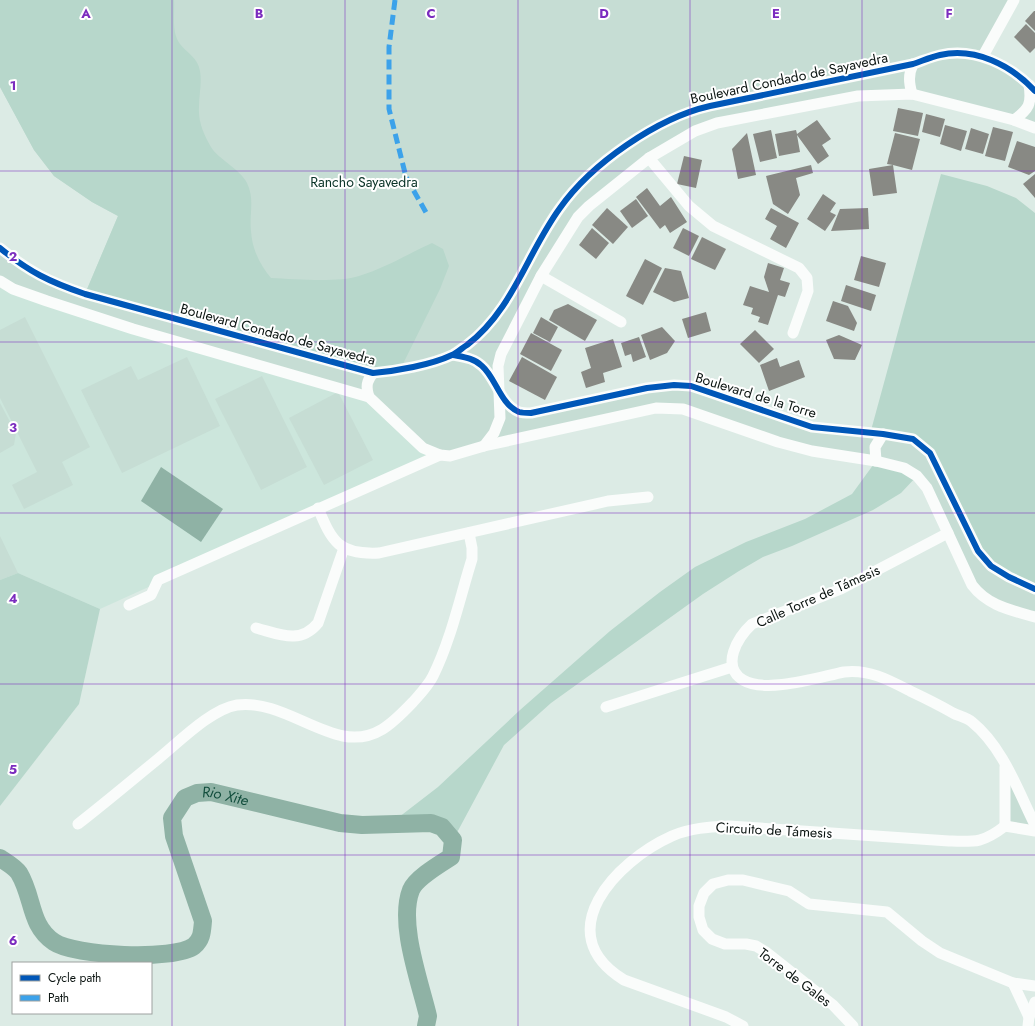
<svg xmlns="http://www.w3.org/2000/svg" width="1035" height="1026" viewBox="0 0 1035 1026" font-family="Jost,sans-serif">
<rect width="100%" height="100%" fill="#dcebe5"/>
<polygon fill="#cce6dc" points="0,281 369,397 439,455 100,609 18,573 0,580"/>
<g fill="#c6ddd4">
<polygon points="0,0 1014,0 983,56 1035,91 1035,128 1014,120 886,94 694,131 589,205 501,354 498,391 518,413 674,385 812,427 913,439 1035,589 1035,617 980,595 917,476 812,451 706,416 656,408 462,452 431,452 369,397 133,329 0,281 0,248 85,294 118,216 92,202 54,176 34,150 0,87"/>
<polygon points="25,317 90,447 62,462 73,485 24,509 12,485 37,472 0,398 0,330"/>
<polygon points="187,357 220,426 122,473 81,390 131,366 138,380"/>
<polygon points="262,376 307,467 261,490 215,399"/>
<polygon points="338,392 373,460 324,485 289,418"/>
<polygon points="0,403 16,433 14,445 0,453"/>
<polygon points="0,536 18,573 0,580"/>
<polygon points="1005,764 1035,825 1005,826"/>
</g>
<g fill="#b7d7cb">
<path d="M0 0H174C175 14 171 32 180 44 187 53 198 58 200 71 202 83 199 95 199 107 198 122 204 135 211 147 217 158 241 170 247 183 255 199 249 215 251 231 252 249 260 265 271 278 295 279 337 283 359 276 385 268 408 254 432 243L443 249 449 266 440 289 400 370 389 372 85 294 118 216 92 202 54 176 34 150 0 87Z"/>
<polygon points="941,174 987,186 1016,198 1035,213 1035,589 991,566 923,445 870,434"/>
<polygon points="876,461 917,476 901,493 873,510 792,546 763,557 739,571 703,594 551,703 504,745 453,840 442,827 431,823 390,824 438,787 520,710 610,631 660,592 695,567 746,542 805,519 852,494"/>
<polygon points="18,573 100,609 79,704 0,806 0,580"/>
</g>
<polygon fill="#8fb2a5" points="161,467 223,509 201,542 141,501"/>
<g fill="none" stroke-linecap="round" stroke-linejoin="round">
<path stroke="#8fb2a5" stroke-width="18" id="s1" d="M0 858C6 862 15 867 19 873 34 898 29 925 54 942 74 956 174 961 194 946 202 939 202 932 203 921L174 836 172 818 185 798 197 793 211 792 340 823 362 825 431 823 442 827 453 840 451 857C440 864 416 878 411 890 398 923 420 982 428 1016L426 1026"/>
</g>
<g fill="#888984">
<polygon points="1034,11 1035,11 1035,31 1025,21"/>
<polygon points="1026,24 1035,33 1035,48 1030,53 1014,37"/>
<polygon points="898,108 923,113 918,136 893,131"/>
<polygon points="926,114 945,119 940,137 922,132"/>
<polygon points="817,120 831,139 822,145 829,156 818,164 797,135 800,152 779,156 775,134 796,130 797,134"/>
<polygon points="945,125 967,131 961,151 940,144"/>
<polygon points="993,127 1013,132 1005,161 985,156"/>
<polygon points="971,128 989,134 983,154 965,149"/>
<polygon points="771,130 777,158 760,162 753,134"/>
<polygon points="747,133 756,175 738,179 732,149"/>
<polygon points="895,133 920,139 912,170 893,165 897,193 873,196 869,169 893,165 887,164"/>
<polygon points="1017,141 1035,147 1035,171 1029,175 1008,167"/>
<polygon points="684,156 702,160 696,188 677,184"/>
<polygon points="811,165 813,173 796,178 800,195 788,214 773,204 766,176"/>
<polygon points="1035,174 1035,198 1023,184"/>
<polygon points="647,188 660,206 671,197 687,222 670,233 665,225 660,229 636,197"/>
<polygon points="823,194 836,203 830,212 836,215 825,231 807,219"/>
<polygon points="636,199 648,216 632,228 620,211"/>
<polygon points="607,208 628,227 613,244 592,225"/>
<polygon points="771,208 799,223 786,248 770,239 777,226 765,219"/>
<polygon points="868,208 869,229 831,231 840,209"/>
<polygon points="592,228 609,243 596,259 579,245"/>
<polygon points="683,228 699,236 689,256 673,248"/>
<polygon points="702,237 726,249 715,270 691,259"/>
<polygon points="861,256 886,263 879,287 854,280"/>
<polygon points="645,259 662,268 643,305 626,296"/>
<polygon points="768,263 784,268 780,280 790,283 785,297 778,295 768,325 758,322 760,317 751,314 753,308 743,305 750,286 769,292 764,277"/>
<polygon points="665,268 681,271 689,298 674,302 653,292"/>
<polygon points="846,285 876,295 871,311 841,301"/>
<polygon points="833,301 848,306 857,323 854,331 826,321"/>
<polygon points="568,304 597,320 585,341 549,320 554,310"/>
<polygon points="706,312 711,331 688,338 682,319"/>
<polygon points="541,317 558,327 550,342 533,333"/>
<polygon points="662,327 675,341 667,353 650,360 641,335"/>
<polygon points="755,330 774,349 759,363 740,344"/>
<polygon points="531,333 562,350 551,371 520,354"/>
<polygon points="839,335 862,345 855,360 834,359 826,340"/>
<polygon points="639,337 646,357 633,362 631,354 625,356 621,343"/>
<polygon points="613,339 622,367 603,373 605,382 586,388 581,372 591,368 585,348"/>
<polygon points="522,357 557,377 545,400 509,381"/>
<polygon points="777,358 780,367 799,360 805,377 769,391 760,365"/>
</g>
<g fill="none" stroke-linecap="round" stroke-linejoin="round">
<g stroke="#fafcfb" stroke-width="11">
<polyline points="983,56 1014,0"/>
<path d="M912 94C909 83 908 75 913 64"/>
<path d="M1014 120C1029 109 1032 104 1029 85"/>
<polyline points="649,158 689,206 713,226 799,268 807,278 808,291 793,333"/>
<path d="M0 248C29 272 50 282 85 294L373 373C396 371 431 365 452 355 457 353 462 348 467 345 513 310 527 253 560 208 591 164 657 118 710 106L913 64C922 61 931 57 940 55 975 47 1011 65 1035 91"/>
<polyline points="541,276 621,322"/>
<path d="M0 281 13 289 47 301 133 329 369 397 423 448 440 455 450 456 484 446 656 408 683 409 778 442 812 451 876 461 904 468 917 476 927 488 972 585C988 606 1011 610 1035 617"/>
<path d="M453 355C463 357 474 358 482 366 496 378 500 404 519 412 522 413 528 413 531 413L647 388 674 385 691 386 812 427 883 434 913 439 930 453 978 551 991 566 1009 577 1035 589"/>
<path d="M369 397C366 387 366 382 373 373"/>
<polyline points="484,446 494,433 500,418 498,366 501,354 541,276 578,217 589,206 649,158 695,131 717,123 858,96 912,94 1014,120 1035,128"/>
<polyline points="876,461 875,447 883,434"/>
<path d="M318 508C332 542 339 555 379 553L608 501 648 497"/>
<path d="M948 533 841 589 752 624C738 637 720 666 743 680 766 694 819 677 844 672 869 669 889 680 910 691 925 698 939 705 953 713 959 716 967 718 972 722 1003 747 1018 791 1035 825"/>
<polyline points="129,605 151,595 158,580 440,455"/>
<path d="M256 628C279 634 300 645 318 623L344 548"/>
<polyline points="606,707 732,667"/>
<polyline points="1005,767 1005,826"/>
<path d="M78 824C105 803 131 781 158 759 178 743 211 709 237 705 274 700 309 729 343 736 375 742 393 723 413 702 420 694 428 686 433 676 451 640 460 597 472 559V548L469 533"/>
<polyline points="1005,826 1035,831"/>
<polyline points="1013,983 1029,1017"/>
<path d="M743 1026 726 1017 624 980C548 933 616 861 672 836 690 828 709 827 729 826L949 841C975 842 983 843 1005 826"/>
<polyline points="853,1026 833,1005 766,952 756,946 746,944 725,944 712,939 703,930 699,917 699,906 704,893 713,884 728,880 743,880 789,891 809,904 887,912 922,941 940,953 1013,983 1035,986"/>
<polyline points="1028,1026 1029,1017 1035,1002"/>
</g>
<polyline stroke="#3ca2ea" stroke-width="5" stroke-dasharray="10 5" stroke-linecap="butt" points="395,0 389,47 389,109 406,177 428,216"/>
<defs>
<g id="cycleway">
<path d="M0 248C29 272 50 282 85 294L373 373C396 371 431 365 452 355 457 353 462 348 467 345 513 310 527 253 560 208 591 164 657 118 710 106L913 64C922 61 931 57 940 55 975 47 1011 65 1035 91"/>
<path d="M453 355C463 357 474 358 482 366 496 378 500 404 519 412 522 413 528 413 531 413L647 388 674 385 691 386 812 427 883 434 913 439 930 453 978 551 991 566 1009 577 1035 589"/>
</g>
</defs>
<use href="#cycleway" stroke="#fff" stroke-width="8"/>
<use href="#cycleway" stroke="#0057b8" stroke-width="6"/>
</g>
<path fill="none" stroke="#7b2cbf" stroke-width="1" stroke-opacity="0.55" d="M172 0V1026M345 0V1026M518 0V1026M690 0V1026M862 0V1026M0 171H1035M0 342H1035M0 513H1035M0 684H1035M0 855H1035"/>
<g text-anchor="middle" stroke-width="4" stroke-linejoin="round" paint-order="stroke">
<g font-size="14" fill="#0b1411" stroke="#fff">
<text transform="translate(789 78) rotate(-12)" y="5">Boulevard Condado de Sayavedra</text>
<text transform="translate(278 334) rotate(15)" y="5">Boulevard Condado de Sayavedra</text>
<text transform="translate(756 395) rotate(17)" y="5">Boulevard de la Torre</text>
<text transform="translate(818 596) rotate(-24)" y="5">Calle Torre de Támesis</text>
<text transform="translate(774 830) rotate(3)" y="5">Circuito de Támesis</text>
<text transform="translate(795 977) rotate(37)" y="5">Torre de Gales</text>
</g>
<g font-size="14" fill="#073125" stroke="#fff">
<text x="364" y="187">Rancho Sayavedra</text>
</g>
<g font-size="15" font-style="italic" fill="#124e3d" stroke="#fff">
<text dy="5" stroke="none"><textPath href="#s1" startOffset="447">Rio Xite</textPath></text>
</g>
</g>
<g font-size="13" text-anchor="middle" font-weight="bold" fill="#7b2cbf" stroke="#fff" stroke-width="4" stroke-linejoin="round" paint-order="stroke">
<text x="86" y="18">A</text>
<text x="259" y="18">B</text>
<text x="431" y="18">C</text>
<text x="604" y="18">D</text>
<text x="776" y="18">E</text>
<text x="949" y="18">F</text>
<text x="13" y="90">1</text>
<text x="13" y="261">2</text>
<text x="13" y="432">3</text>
<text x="13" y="603">4</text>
<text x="13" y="774">5</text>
<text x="13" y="945">6</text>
</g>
<rect x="12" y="962" width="140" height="52" fill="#ffffff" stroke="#9da1a0"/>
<rect x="20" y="975" width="20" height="6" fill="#0057b8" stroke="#9da1a0"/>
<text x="48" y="982" font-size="12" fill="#0b1411">Cycle path</text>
<rect x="20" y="995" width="20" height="6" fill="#3ca2ea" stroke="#9da1a0"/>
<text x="48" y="1002" font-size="12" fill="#0b1411">Path</text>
</svg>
